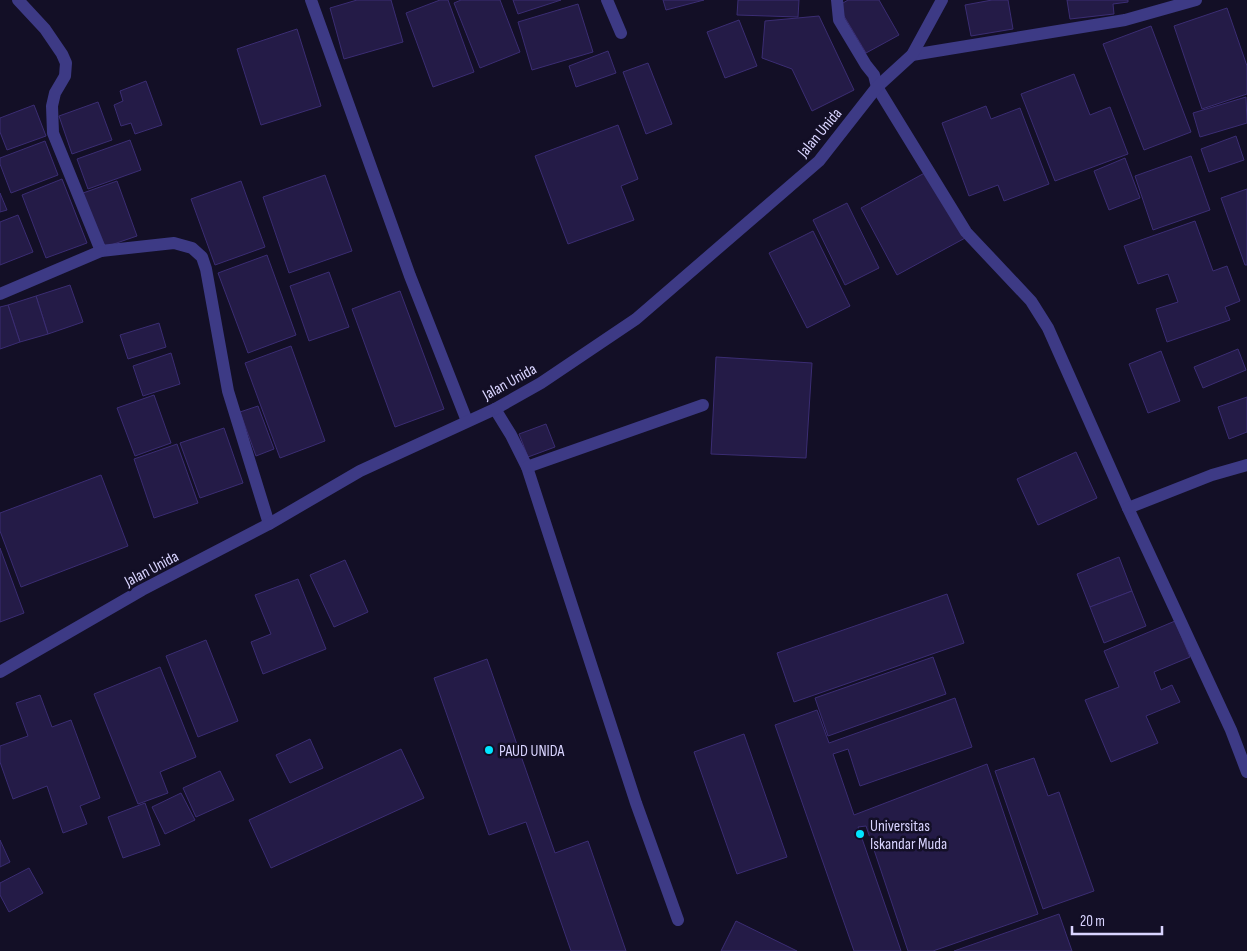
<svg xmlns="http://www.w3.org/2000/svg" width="1247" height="951" viewBox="0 0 1247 951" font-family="'Sofia Sans Condensed',sans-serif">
<rect width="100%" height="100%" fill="#130f26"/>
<g fill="#241b47" stroke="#3b2d73">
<polygon points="357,0 391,0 403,42 344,59 330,8"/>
<polygon points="440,0 448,0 474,72 433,87 406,13"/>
<polygon points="461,0 500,0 520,52 480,68 454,3"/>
<polygon points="513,0 561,0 518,14"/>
<polygon points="663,0 704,0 666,10"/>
<polygon points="738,0 799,0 798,17 737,15"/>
<polygon points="848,0 879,0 899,35 866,53 838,6"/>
<polygon points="992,0 1008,0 1013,29 971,36 965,5"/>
<polygon points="1067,0 1128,0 1128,2 1113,4 1114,14 1070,19"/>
<polygon points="578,4 593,52 532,70 518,22"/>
<polygon points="1227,8 1247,66 1247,94 1202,109 1174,26"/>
<polygon points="819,16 854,90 812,111 792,69 762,58 765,21"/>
<polygon points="739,20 757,66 725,78 707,32"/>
<polygon points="1151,26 1191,132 1144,150 1103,44"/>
<polygon points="297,29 321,106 261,125 237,49"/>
<polygon points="608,51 616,73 576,87 569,66"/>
<polygon points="648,63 672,124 646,134 623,72"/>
<polygon points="1074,74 1090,115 1110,107 1128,154 1055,181 1021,94"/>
<polygon points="146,81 162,125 135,134 131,123 121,126 114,105 123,101 120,91"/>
<polygon points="1246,97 1247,123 1200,137 1193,113"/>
<polygon points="98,102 112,140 72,154 59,116"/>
<polygon points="34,105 46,136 7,150 0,132 0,118"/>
<polygon points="986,106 991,119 1020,108 1049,184 1004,201 998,185 969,196 942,123"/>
<polygon points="618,125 638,179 621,186 634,220 568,244 535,156"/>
<polygon points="1236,136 1244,160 1209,172 1201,149"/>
<polygon points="130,140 141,170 88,189 77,159"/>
<polygon points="45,141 58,175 11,193 0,164 0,158"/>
<polygon points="1191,156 1210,210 1153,230 1135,176"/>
<polygon points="1125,158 1140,198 1109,210 1094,171"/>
<polygon points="930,170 967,237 897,275 861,208"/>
<polygon points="325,175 352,251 289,273 263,197"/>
<polygon points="62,179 87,243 46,258 22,195"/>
<polygon points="117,181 137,236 102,248 83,193"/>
<polygon points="241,181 265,247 215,265 191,199"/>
<polygon points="1247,189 1247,265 1245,265 1221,198"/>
<polygon points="0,193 7,210 0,212"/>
<polygon points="847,203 879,268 845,285 813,220"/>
<polygon points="18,215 33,252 0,265 0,222"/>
<polygon points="1195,221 1213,271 1227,266 1240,301 1225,307 1230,320 1167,342 1156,309 1178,302 1168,274 1138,284 1124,246"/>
<polygon points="813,231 850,306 807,328 769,253"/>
<polygon points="267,255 296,335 248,353 218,273"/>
<polygon points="329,272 349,327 309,341 290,286"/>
<polygon points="70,285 83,322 48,334 36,296"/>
<polygon points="400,291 444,409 395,427 352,309"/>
<polygon points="36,296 48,334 20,342 8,305"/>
<polygon points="8,305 20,342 0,349 0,307"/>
<polygon points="159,323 166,347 128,359 120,335"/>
<polygon points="291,346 325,441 280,458 245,363"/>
<polygon points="1238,349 1246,370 1203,388 1194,367"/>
<polygon points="1161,351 1180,401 1148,413 1129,364"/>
<polygon points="171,353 180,384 143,396 133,366"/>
<polygon points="716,357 812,363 806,458 711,454"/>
<polygon points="154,395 171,443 135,456 117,408"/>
<polygon points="1247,397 1247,432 1229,439 1218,407"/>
<polygon points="258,406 274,449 256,456 240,412"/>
<polygon points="546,424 555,447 528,457 519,434"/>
<polygon points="224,428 243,483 200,498 180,443"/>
<polygon points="177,444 198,503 154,518 134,459"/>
<polygon points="1076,452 1097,498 1038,525 1017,479"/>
<polygon points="101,475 128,546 21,587 0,531 0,513"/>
<polygon points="0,548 24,613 0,622"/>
<polygon points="1119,557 1132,591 1090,607 1077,574"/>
<polygon points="345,560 368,612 334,627 310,575"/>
<polygon points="298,579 326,649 263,674 251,642 271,634 255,595"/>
<polygon points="1132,591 1146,626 1104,643 1090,607"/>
<polygon points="947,594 964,643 794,702 777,653"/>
<polygon points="1175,621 1190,657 1154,672 1161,690 1172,685 1180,702 1146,716 1158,743 1111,762 1085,700 1119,687 1104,651"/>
<polygon points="206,640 238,721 198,737 166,656"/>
<polygon points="933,657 946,694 828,736 815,698"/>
<polygon points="487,659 555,853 588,841 626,951 571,951 526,822 489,835 434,678"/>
<polygon points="160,667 196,757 160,772 168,793 138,804 94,694"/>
<polygon points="40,695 52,727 71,720 100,798 80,806 87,824 63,833 47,786 13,799 0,762 0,746 28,736 16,703"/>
<polygon points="955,698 972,747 860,786 848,749 833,754 854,815 987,764 1038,914 933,951 908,951 866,826 858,827 901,951 854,951 775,725 817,710 829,743"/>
<polygon points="744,734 787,857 737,874 694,752"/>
<polygon points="310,739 323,768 290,783 276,755"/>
<polygon points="401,749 424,798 271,868 249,820"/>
<polygon points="1034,758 1048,796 1059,792 1094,891 1043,909 995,771"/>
<polygon points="220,771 234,800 196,817 183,788"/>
<polygon points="181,793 195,820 165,834 152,807"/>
<polygon points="145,803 160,845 123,858 108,817"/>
<polygon points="0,840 10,862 0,867"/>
<polygon points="29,868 43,893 9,912 0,895 0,883"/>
<polygon points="1059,914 1072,951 954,951"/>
<polygon points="736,921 797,951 721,951"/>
</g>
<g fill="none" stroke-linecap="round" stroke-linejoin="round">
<g stroke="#3d3a85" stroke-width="12">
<polyline points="495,409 511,435 527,467 636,803 678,920"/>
<polyline points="527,467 703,405"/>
</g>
<g stroke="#3d3a85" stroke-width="12">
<polyline points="18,0 45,29 62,54 66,63 65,76 55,93 52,106 53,133 101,251 174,243 192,248 202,257 206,269 228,391 269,524"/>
<polyline points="311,0 410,276 467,421"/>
<polyline points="607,0 621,33"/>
<polyline points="837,0 839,20 866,65 874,75 877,87 966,232 1031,301 1048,328 1128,508 1231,730 1247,772"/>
<polyline points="912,55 1125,20 1196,0"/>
<polyline points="0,294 101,251"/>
<polyline points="1128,508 1212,475 1247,465"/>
</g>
<polyline stroke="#3d3a85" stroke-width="12" points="0,672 142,590 269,524 360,471 495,409 541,383 636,319 819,161 877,87 912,55 942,0"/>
</g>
<g fill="#00e5ff" stroke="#130f26" stroke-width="2">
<circle cx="489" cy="750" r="5"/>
<circle cx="860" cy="834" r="5"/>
</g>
<g text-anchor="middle" stroke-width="5" stroke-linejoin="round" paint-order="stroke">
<g font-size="16" fill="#d9d4ff" stroke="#130f26">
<text transform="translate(819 132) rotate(-50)" y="6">Jalan Unida</text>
<text transform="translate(509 381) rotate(-29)" y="6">Jalan Unida</text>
<text transform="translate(151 568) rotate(-28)" y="6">Jalan Unida</text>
</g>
<g font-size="16" fill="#d9d4ff" stroke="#130f26" text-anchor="start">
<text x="499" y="756">PAUD UNIDA</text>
<text x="870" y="831">Universitas<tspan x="870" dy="18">Iskandar Muda</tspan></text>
</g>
</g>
<path d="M1072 926v8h90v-8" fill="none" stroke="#d9d4ff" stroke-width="2.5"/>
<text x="1080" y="926" font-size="15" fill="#d9d4ff" stroke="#130f26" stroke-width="4" paint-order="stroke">20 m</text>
</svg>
